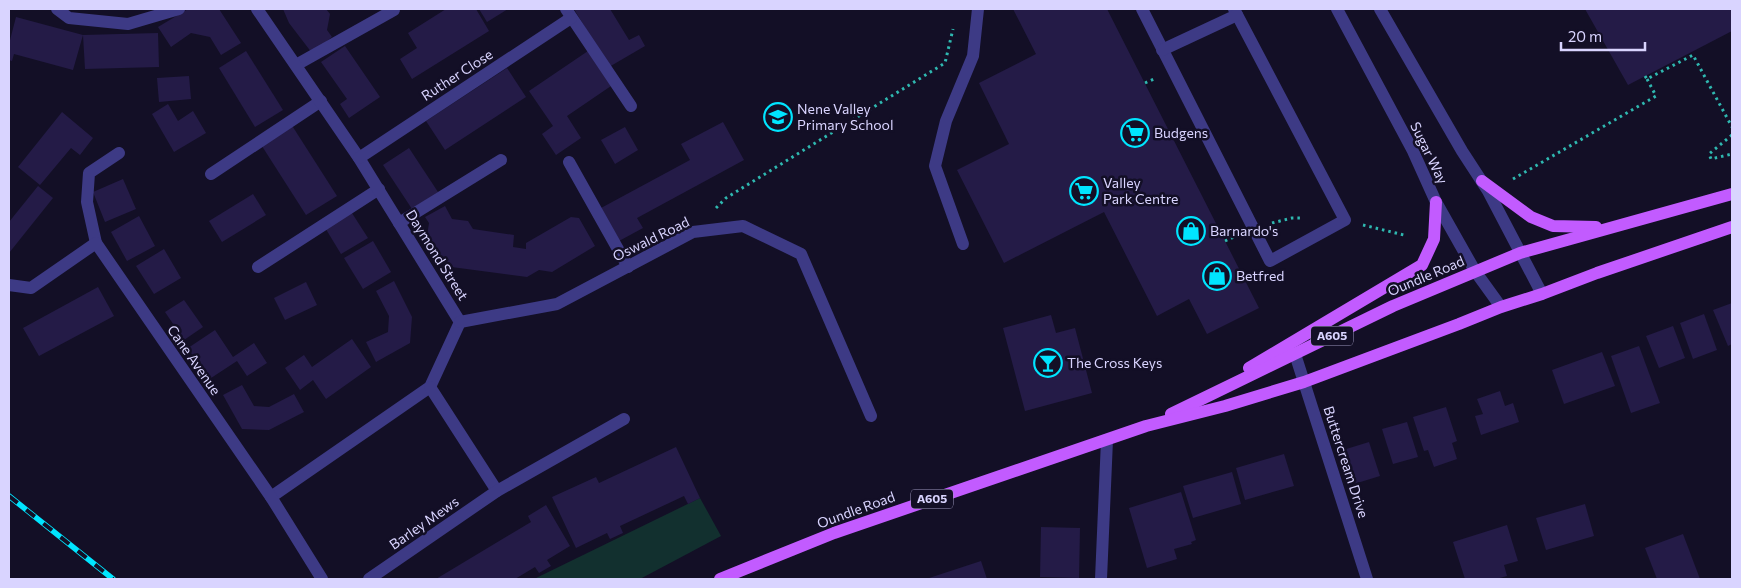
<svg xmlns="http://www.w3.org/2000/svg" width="1741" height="588" viewBox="0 0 1741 588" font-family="Commissioner,sans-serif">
<rect width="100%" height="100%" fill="#130f26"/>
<polygon fill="#12302f" points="700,498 721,536 640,579 534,579"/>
<g fill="#241b47">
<polygon points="188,9 219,9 241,43 221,55 210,37 191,33 171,47 158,27"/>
<polygon points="283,9 326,9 330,14 327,30 332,37 312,53 289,23"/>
<polygon points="446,9 476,9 489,31 412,79 400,59 417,48 408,33"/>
<polygon points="479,9 508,9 487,22"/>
<polygon points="574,9 610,9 629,40 639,35 645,46 609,67"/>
<polygon points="1013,9 1107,9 1259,308 1207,334 1189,299 1157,316 1104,212 1004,263 957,170 1009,144 979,83 1036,54"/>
<polygon points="1585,9 1732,9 1732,31 1628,85"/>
<polygon points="16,17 83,35 73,70 14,54 12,61 9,60 9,44"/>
<polygon points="158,33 159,67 85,69 83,35"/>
<polygon points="345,46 380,97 349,118 340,104 347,99 321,62"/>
<polygon points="246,51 283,110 255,127 219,68"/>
<polygon points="588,51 611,86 567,116 581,138 556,155 542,134 553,126 529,91"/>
<polygon points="507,68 526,97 445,150 426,121"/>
<polygon points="189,76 191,99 159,102 157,78"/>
<polygon points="168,104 178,121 193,111 206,133 174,152 152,114"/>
<polygon points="62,112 93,138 80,155 71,148 40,185 18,167"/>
<polygon points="723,122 744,160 637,218 643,228 619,241 601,208 690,160 681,144"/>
<polygon points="291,124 337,196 306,215 260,143"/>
<polygon points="625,127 638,150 615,164 601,140"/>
<polygon points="409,148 438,192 412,209 383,165"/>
<polygon points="123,179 136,209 105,222 93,192"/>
<polygon points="38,186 53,198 9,253 9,222"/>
<polygon points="253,194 266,215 222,242 209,221"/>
<polygon points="445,206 452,219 468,221 473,229 514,235 513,247 526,249 526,243 571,217 579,218 595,246 552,272 539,270 527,277 444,266 427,236 429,223 425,217"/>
<polygon points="350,210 368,238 341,254 324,226"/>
<polygon points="139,216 155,246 127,261 111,232"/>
<polygon points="373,241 391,272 363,289 344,258"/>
<polygon points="164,249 181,278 154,294 136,266"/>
<polygon points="394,281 412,317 410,343 376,362 366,342 388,332 389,316 376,291"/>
<polygon points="306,282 317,305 285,320 274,298"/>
<polygon points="98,287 114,316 39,356 23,328"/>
<polygon points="184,300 203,327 184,340 165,312"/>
<polygon points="1732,303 1732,344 1728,346 1713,310"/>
<polygon points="1704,314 1717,350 1693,359 1680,323"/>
<polygon points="1051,315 1056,333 1075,328 1092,393 1025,411 1003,328"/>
<polygon points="1673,326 1685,358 1659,368 1646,336"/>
<polygon points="215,330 233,357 254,343 267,363 247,376 237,361 208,380 188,348"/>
<polygon points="352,339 371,367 326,399 313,380 300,390 285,368 304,355 312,367"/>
<polygon points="1639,346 1660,403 1631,413 1611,356"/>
<polygon points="1602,352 1615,386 1564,404 1552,370"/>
<polygon points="242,385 254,406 269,407 294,394 304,412 269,430 242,429 223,395"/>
<polygon points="1500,391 1505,406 1513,403 1519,422 1481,435 1475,416 1483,414 1477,399"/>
<polygon points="1446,407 1457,441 1452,443 1457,459 1434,467 1428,450 1424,451 1413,417"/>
<polygon points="1407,422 1418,457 1393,464 1382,429"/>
<polygon points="1369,442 1380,476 1354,484 1343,450"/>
<polygon points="676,447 700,498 688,504 684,496 620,526 623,533 610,539 607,533 576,548 552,497 596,477 599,483"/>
<polygon points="1284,454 1294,486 1245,500 1236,468"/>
<polygon points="1232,472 1241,504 1193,518 1183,486"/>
<polygon points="1181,492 1196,540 1191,542 1192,544 1174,549 1177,559 1147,568 1129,508"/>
<polygon points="1585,504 1594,536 1546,550 1536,518"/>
<polygon points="546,505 570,546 547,560 551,566 539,573 535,567 515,579 436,579 531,522 528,516"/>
<polygon points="1507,525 1518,561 1504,565 1507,576 1496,579 1465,579 1453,542"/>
<polygon points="1041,527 1080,528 1079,578 1040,577"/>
<polygon points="1683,534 1700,579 1657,579 1645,548"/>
<polygon points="981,561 987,579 926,579"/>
</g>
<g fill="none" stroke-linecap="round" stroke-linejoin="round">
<g stroke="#2fb8b0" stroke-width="3" stroke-dasharray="2.5 4" stroke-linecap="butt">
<polyline points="1645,76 1647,79 1693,55 1732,127"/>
<polyline points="1145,83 1156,78"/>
<polyline points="1732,135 1709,154 1711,159 1732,154"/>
<polyline points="1513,179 1656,96 1647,79"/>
<polyline points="716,208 726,198 945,63 953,29"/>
<polyline points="1272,223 1292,218 1303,218"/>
<polyline points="1363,225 1404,235"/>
<polyline points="1225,241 1236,236"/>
</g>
<g stroke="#3d3a85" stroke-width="12">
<polyline points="1142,9 1270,261 1345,220 1234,9"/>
<polyline points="1162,50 1237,15"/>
<polyline points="296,65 394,10"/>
<polyline points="569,162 628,267"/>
<polyline points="211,174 321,101"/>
<polyline points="399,223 501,160"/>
<polyline points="96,243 87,202 89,173 119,153"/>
<polyline points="963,244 935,166 946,121 973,56 978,9"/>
<polyline points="258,267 379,189"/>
<polyline points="1101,579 1107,440"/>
</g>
<g stroke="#3d3a85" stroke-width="12">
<polyline points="57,9 69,18 128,24 179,9"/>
<polyline points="257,9 359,158 460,322 430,387 271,497"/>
<polyline points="566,9 631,106"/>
<polyline points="1337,9 1413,151 1436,202 1475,271 1501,307"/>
<polyline points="1380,9 1462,151 1488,191 1542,294"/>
<polyline points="359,158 571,18"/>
<polyline points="9,285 31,288 96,243 271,497 322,579"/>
<polyline points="460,322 557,304 693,232 743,226 801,254 871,416"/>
<polyline points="1295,354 1367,579"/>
<polyline points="430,387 497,491"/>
<polyline points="369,579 497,491 624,419"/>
</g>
<g stroke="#c25bff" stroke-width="12">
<polyline points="1482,181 1531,217 1553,226 1596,227"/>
<polyline points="1249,368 1422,265 1434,239 1436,202"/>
<polyline points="1171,414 1393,306 1520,253 1732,194"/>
<polyline points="720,579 834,533 1146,426 1225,406 1304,382 1459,324 1501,307 1542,294 1597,273 1732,227"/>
</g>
<defs>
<polyline id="rail" points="9,496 113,579"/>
</defs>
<use href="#rail" stroke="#00e5ff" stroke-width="5.5"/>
<use href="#rail" stroke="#130f26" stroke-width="4" stroke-dasharray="11" stroke-linecap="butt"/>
</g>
<defs>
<symbol id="school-ring" viewBox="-11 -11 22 22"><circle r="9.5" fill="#130f26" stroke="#00e5ff" stroke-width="1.5"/><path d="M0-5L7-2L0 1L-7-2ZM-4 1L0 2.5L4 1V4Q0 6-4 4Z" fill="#00e5ff"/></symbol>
<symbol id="supermarket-ring" viewBox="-11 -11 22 22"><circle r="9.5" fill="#130f26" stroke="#00e5ff" stroke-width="1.5"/><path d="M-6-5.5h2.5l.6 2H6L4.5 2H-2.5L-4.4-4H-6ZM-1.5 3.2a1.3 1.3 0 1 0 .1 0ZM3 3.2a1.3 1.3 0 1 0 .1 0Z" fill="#00e5ff"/></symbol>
<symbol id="shop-ring" viewBox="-11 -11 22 22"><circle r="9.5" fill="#130f26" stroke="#00e5ff" stroke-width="1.5"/><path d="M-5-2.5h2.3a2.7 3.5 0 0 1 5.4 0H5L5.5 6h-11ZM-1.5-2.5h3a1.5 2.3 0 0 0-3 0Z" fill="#00e5ff"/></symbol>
<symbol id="bar-ring" viewBox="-11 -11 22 22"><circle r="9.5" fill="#130f26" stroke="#00e5ff" stroke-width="1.5"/><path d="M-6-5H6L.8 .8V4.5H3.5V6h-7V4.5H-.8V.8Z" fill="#00e5ff"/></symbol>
</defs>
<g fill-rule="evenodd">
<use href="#school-ring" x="762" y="101" width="32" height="32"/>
<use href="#supermarket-ring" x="1119" y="117" width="32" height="32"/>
<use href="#supermarket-ring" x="1068" y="175" width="32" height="32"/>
<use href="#shop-ring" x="1175" y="215" width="32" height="32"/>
<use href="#shop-ring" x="1201" y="260" width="32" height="32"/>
<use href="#bar-ring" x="1032" y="347" width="32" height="32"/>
</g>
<g text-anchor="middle" stroke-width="5" stroke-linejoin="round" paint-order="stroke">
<g fill="#130f26" stroke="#9e99be" stroke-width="1">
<rect x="1311" y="326.5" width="42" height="19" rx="4"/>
<rect x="911" y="489.5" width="42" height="19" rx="4"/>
</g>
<g font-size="12" font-weight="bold" fill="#d9d4ff">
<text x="1332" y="340">A605</text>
<text x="932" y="503">A605</text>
</g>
<g font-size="14" fill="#d9d4ff" stroke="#130f26">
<text transform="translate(457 75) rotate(-33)" y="5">Ruther Close</text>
<text transform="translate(1429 153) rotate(64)" y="5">Sugar Way</text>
<text transform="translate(651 239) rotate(-26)" y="5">Oswald Road</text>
<text transform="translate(437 255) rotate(58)" y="5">Daymond Street</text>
<text transform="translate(1426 276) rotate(-23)" y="5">Oundle Road</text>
<text transform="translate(194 360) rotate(55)" y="5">Cane Avenue</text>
<text transform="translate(1346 462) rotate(72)" y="5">Buttercream Drive</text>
<text transform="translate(856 510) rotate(-20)" y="5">Oundle Road</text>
<text transform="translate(424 523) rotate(-35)" y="5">Barley Mews</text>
</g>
<g font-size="14" fill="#d9d4ff" stroke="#130f26" text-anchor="start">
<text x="797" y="114">Nene Valley<tspan x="797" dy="16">Primary School</tspan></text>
<text x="1154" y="138">Budgens</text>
<text x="1103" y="188">Valley<tspan x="1103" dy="16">Park Centre</tspan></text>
<text x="1210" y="236">Barnardo's</text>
<text x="1236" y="281">Betfred</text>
<text x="1067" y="368">The Cross Keys</text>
</g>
</g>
<rect width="1741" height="588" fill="none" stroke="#d9d4ff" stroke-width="20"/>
<path d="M1561 42v8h84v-8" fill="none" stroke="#d9d4ff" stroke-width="2.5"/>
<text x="1568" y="42" font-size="15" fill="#d9d4ff" stroke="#130f26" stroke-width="4" paint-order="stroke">20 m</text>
</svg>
